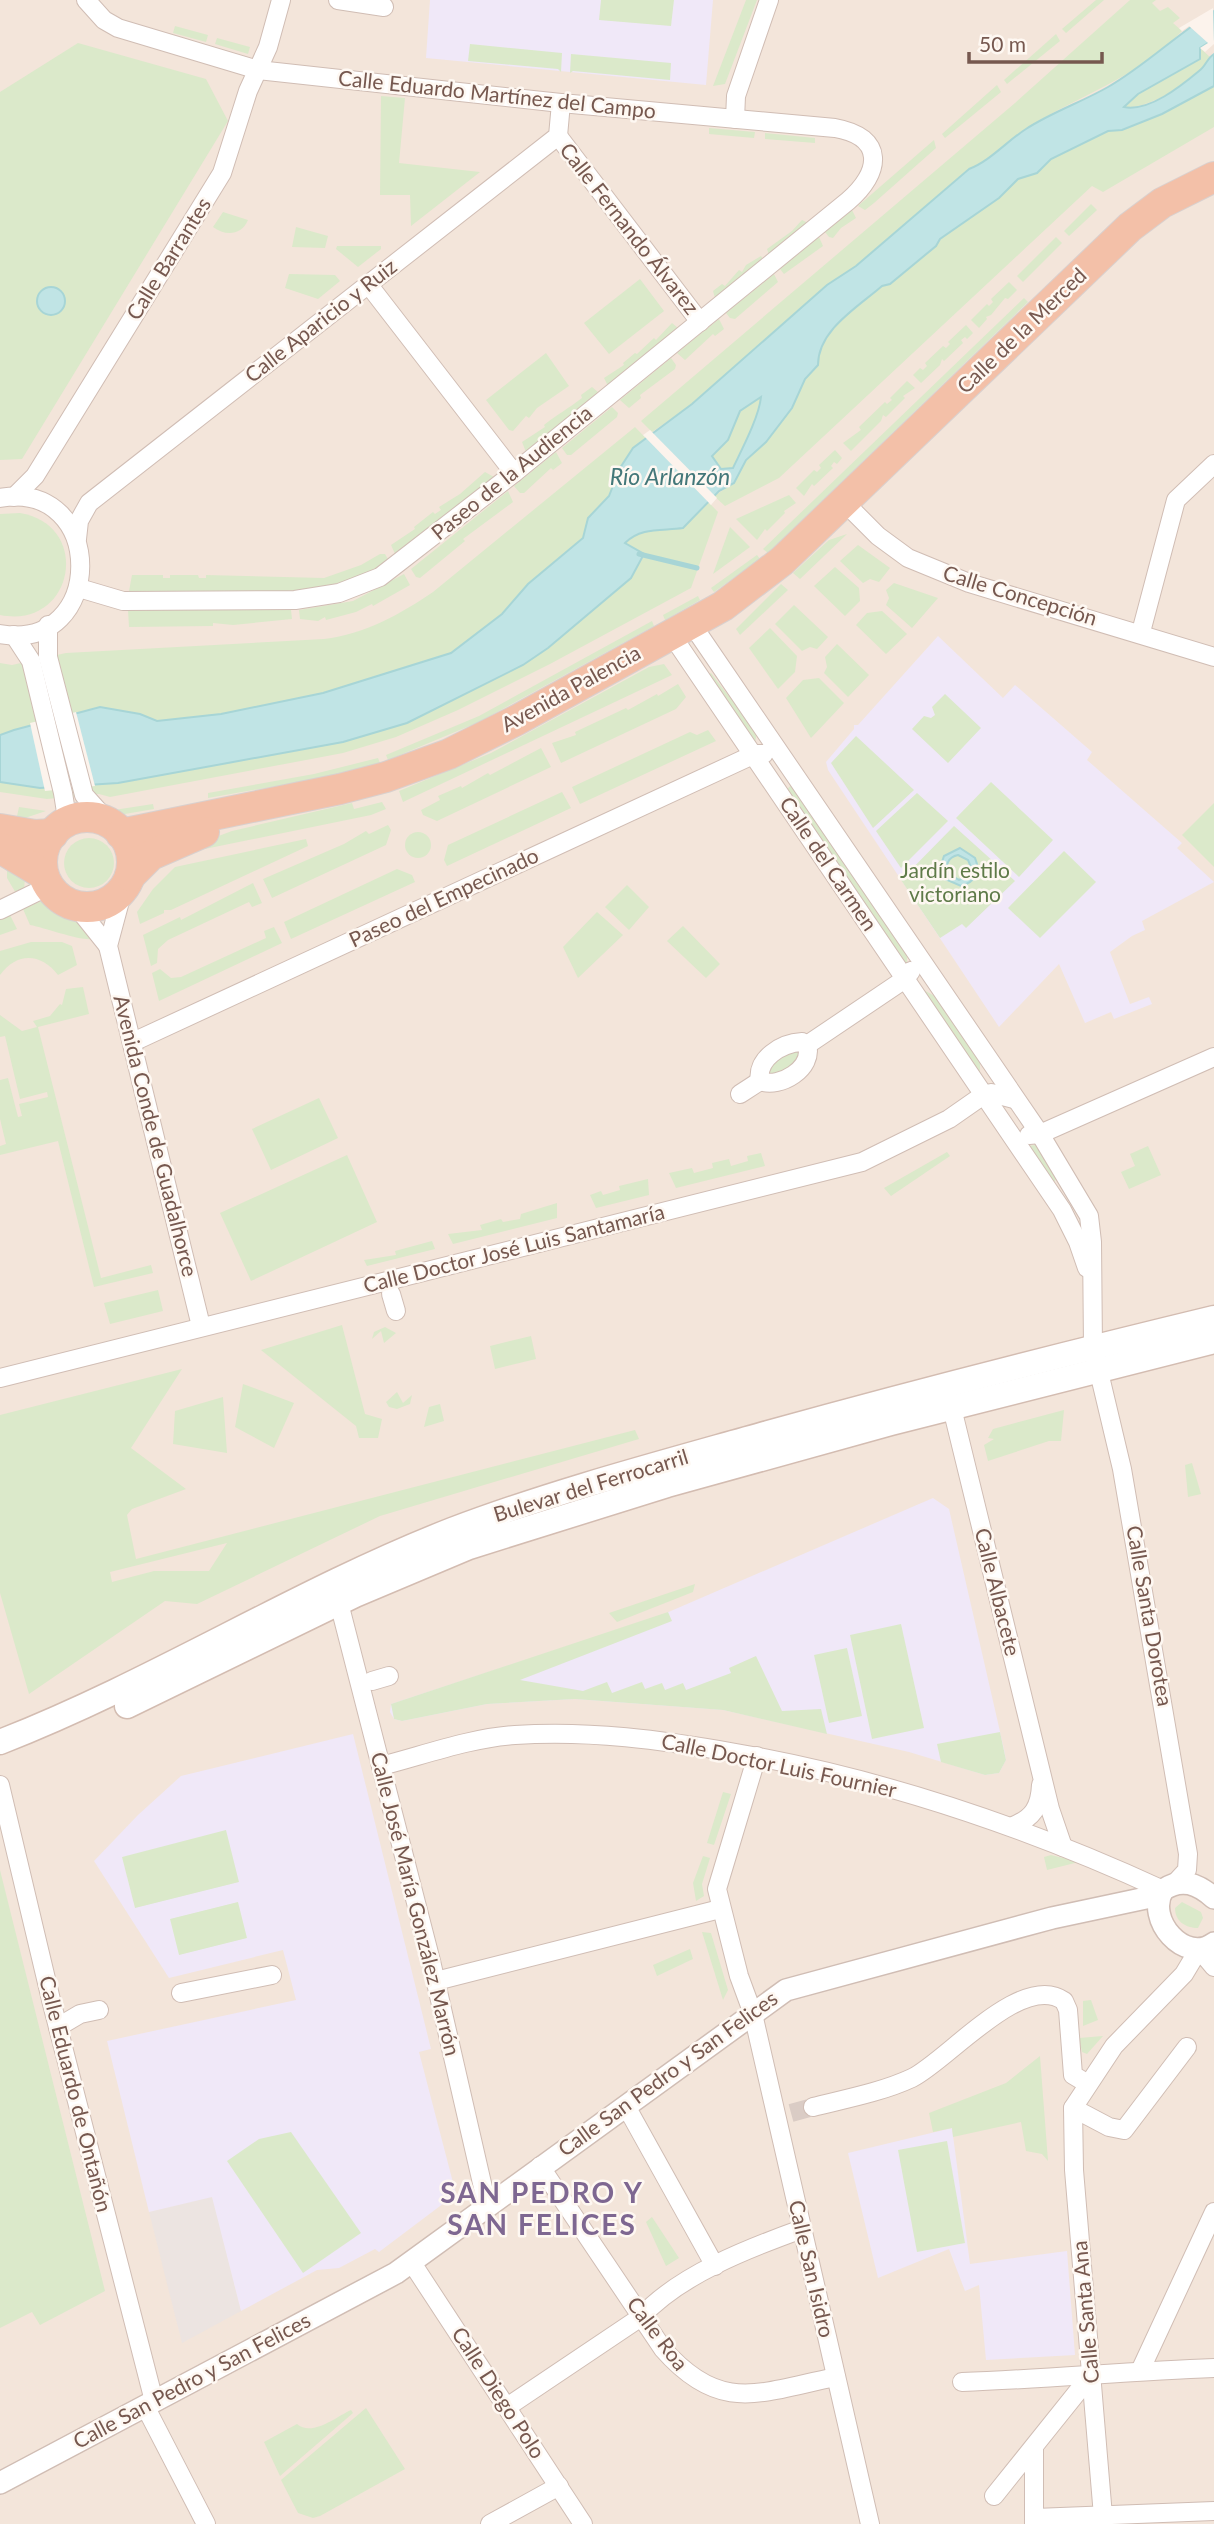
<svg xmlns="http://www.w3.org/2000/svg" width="1214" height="2524" viewBox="0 0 1214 2524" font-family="Lato,sans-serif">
<rect width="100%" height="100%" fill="#fcf3ec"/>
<rect fill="#f3e5da" x="0" y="0" width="1214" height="2524"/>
<polygon fill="#ece4e1" points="212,2196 241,2311 182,2343 149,2212"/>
<g fill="#f0e8f8">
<polygon points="430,0 713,0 706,85 426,58"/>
<polygon points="938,636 1003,698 1015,685 1092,752 1087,760 1182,843 1177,848 1214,882 1142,921 1145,930 1132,936 1110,952 1130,1004 1149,997 1152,1004 1114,1019 1111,1012 1085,1023 1059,964 999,1027 828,770 826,762 854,729 854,725 858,725"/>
<polygon points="933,1498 949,1509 1004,1749 1006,1760 999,1773 985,1775 909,1752 723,1710 575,1699 487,1704 402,1721 394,1719 390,1712 391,1704 657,1617"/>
<polygon points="353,1734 431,2049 419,2052 456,2194 379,2252 375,2249 339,2268 317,2270 241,2311 212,2197 149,2212 107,2041 296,2000 283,1950 169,1978 94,1861 138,1815 181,1776"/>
<polygon points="952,2128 970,2264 1067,2251 1075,2355 986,2360 979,2285 965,2291 949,2249 878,2278 848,2153"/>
</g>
<g fill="#dbe9ca" fill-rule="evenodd">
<polygon points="601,0 674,0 671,26 599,20"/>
<polygon points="746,0 757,0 725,84 713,86"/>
<polygon points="1096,0 1104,0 1066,33 1062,29"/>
<path d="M1130 0H1156L1152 3 1160 11 1168 7 1180 18 1173 23 1182 31C1138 78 1078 95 1026 129 1007 141 990 161 969 169L856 266 827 285 692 404 652 432 641 421 1015 103Z"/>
<polygon points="175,26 208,35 206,42 173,33"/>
<polygon points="1056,34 1060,41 1007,84 1004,80"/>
<polygon points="217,38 250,47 248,54 215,44"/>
<polygon points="78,43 206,79 228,121 22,459 0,460 0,92"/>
<polygon points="470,44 562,53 561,72 558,69 468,61"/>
<path d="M1200 48 1210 57C1199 78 1148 111 1123 107L1138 94 1200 59Z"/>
<polygon points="571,54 671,63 670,80 573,71 570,73"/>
<polygon points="997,85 1001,92 945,138 942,134"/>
<path d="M1214 86V127L1103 192 1092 186 779 478 725 506 714 496 734 483 746 460 766 442 792 408 805 379 818 365C818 330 858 307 882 286L890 284 940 239 999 198 1018 179 1037 173 1050 159 1108 131 1122 130 1163 114Z"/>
<polygon points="381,96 405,98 399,163 480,172 411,226 410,195 380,195"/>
<polygon points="709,128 755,132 754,138 709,134"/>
<polygon points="765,133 815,138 815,143 765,139"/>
<polygon points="934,140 936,148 874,203 865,210 858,206"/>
<polygon points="1091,204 1097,210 1069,236 1064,231"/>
<polygon points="852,210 856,218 841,228 833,238 829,237 825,232"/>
<path d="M223 212 248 220C241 236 225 236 213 227Z"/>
<polygon points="802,220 808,223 769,255 767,249 792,231"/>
<polygon points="296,227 328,236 325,248 292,247"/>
<polygon points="819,237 823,246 784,274 780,269"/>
<polygon points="1056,237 1062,243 1023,282 1017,276"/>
<polygon points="337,246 381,246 381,249 358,267 336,249"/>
<polygon points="761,256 763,259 715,298 713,291 722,284 725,286 739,270 742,272 746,265"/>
<polygon points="289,274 335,275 340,281 318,299 285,288"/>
<polygon points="774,274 778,282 735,319 730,318 726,313"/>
<polygon points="640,279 664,311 609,354 584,323"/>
<polygon points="1009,282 1017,290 1008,299 1005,298 991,315 986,317 987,319 979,328 971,320 987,304 989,306 993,302 991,299"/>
<polygon points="1024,298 1028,302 775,546 768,553 763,549"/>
<polygon points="719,319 724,329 715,336 713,334 685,360 677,353"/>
<polygon points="672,323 679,329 608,386 604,378 624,365 623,363 635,353 637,354 654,338 656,340"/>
<polygon points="966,325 973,333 967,339 965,337 961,340 963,343 944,361 942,359 940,365 921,383 913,375 920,368 923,370 927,366 925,363 943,346 946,348 950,344 948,342"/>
<polygon points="546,353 569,386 537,408 529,418 526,416 513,431 509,430 486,400"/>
<polygon points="671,358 676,365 675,369 640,395 641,398 629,408 620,400"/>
<polygon points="907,381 915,388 903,396 905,398 886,417 883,415 881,421 851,451 843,443 861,430 859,427 885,402 887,404 892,400 890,398"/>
<path d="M592 387 599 393 526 452 522 442 545 427 544 425C558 414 569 408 582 398L581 395Z"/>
<path d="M761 397C759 416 742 449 733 468L721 469 712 455 728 440 740 411Z"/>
<polygon points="612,407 618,413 617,417 571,455 567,455 562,448"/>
<path d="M635 427 718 512 691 588 550 664 458 710 396 737 343 753 110 797 99 794 47 799 0 792V663L12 665 66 653 324 639C365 634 399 615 433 592Z"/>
<polygon points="835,450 842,458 837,464 834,462 831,466 833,468 814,486 812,484 804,496 796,488 814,470 817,472 821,468 819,465"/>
<polygon points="556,452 562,463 553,470 551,468 524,493 520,493 514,486"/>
<polygon points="485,472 494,477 396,556 391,545 415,529 414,527 433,512 435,514 441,510 439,507 460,494"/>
<polygon points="508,491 513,502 463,539 465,541 420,578 416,577 411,569"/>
<polygon points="789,495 796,503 784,511 785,513 767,531 765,529 757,540 736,519"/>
<path d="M20 513C93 525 74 630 0 615V514Z"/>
<polygon points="730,527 750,547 713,574"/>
<polygon points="847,534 800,579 793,573 829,540"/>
<polygon points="858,545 890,568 879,582 870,579 863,583 840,561"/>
<path d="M380 554H385L389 561C327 605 204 591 129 591L132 575H163V578H170V575H198L199 578H206V575L324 578 361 565Z"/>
<polygon points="757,555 760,559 714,592 711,588"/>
<polygon points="835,567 859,588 860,601 845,616 814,586"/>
<polygon points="404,574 410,585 373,606 372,604 356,612 326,620 325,617 318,621 300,619 299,610 353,601"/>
<polygon points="894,583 938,598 912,628 886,605 889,598 886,590"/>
<polygon points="781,584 788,590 740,635 736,629"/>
<polygon points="698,596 700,600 665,620 663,615"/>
<polygon points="794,605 828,637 817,649 810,647 802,651 775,624"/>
<polygon points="128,610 291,610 292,619 233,625 213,623 213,626 129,627"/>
<polygon points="882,611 907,634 886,654 856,625 867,613"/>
<polygon points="652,621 654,626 479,722 388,760 386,755 479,716"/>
<polygon points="770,628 797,656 795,672 778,689 749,648"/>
<polygon points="837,644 869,675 848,697 824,673 827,667 825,657"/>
<polygon points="664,664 672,675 403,802 399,791 491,753 649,667"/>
<path d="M711 673C718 682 725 692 733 701 747 715 761 721 755 743L708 675Z"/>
<polygon points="819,678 844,703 811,738 786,698 803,680"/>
<polygon points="678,684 686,697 676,709 561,763 552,743 576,735 575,732 626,708 628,710 657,694 658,696"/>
<polygon points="945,694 981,728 948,763 912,729 924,716 931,718 935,715 932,707"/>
<polygon points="708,730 716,741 580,804 572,787 690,732 697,735"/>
<polygon points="856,736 914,790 873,828 831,763"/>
<polygon points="541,748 551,767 437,821 423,815 421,810 440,800 438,796 461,786 462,788 488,773 490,775"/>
<polygon points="378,758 380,763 316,779 208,798 208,793 314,774"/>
<polygon points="795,782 907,949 907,966 786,790"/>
<polygon points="991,782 1053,840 1019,877 956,818"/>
<polygon points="562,792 571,808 447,866 444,860 448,845"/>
<polygon points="917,793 948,821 901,868 876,831"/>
<polygon points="382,802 386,809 371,815 190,852 189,847 232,831 352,803 354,809"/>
<polygon points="1214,803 1214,867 1182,835"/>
<polygon points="153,804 154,809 119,815 114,810"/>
<polygon points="19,807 46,811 16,821"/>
<polygon points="388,825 391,830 386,845 272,898 263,879 344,844 366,831 369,834"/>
<polygon points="954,826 1015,881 966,928 962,924 940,938 901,880"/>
<circle cx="418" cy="845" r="13"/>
<circle cx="89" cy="863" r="25"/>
<polygon points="306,839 308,846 171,910 164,910 164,913 140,924 137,912 153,889 175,867"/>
<polygon points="1064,851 1096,882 1040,938 1008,908"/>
<polygon points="7,863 25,878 24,890 17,895 7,878"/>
<polygon points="397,869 412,875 415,882 291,939 284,922"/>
<polygon points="253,883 262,903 252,907 249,902 168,940 158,949 157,963 151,966 143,935 180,917 181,920"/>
<polygon points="627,885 649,907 629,930 605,907"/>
<path d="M44 900 69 913 93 939C80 941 46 928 30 925L23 909Z"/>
<polygon points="597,912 623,935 578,978 563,947"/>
<polygon points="10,915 17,929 0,935 0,919"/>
<polygon points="683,926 720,964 706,978 667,941"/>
<polygon points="274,927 282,943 159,1001 152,973 160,969 171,978 181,977 266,938 264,931"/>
<path d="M31 942H62L72 946 77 965 58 975C41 953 17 952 0 975V951Z"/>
<polygon points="83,987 89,1014 38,1027 101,1278 151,1265 153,1273 94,1287 58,1141 0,1155 0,1146 6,1144 0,1119 0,1080 8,1078 18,1117 22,1116 19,1104 48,1097 47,1092 20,1099 5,1036 0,1037 0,1015 22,1031 37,1027 33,1021 50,1016 60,1004 62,1005 66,989"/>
<polygon points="920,988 940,999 980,1060 980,1083"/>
<polygon points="788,1051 804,1051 792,1068 766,1078 766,1069"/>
<polygon points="319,1098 338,1138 271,1170 252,1129"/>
<polygon points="1037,1145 1056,1176 1055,1181 1051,1181 1024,1146"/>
<polygon points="1148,1146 1161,1175 1129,1189 1121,1172 1135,1166 1130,1154"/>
<polygon points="947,1152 950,1156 891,1196 884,1188"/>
<polygon points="761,1153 765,1166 676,1188 669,1173 692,1168 694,1173 713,1168 712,1163 729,1159 731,1166 748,1161 747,1156"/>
<polygon points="347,1155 377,1222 251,1281 220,1213"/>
<polygon points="648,1179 649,1195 596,1208 590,1195 601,1191 603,1195 620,1190 619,1186"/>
<polygon points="557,1203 557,1218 453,1244 448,1234 482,1230 480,1225 501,1219 503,1222 520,1219 521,1214"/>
<polygon points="432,1241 435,1249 367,1266 364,1260 396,1255 395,1251"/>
<polygon points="158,1290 163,1311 110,1324 104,1303"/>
<polygon points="342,1325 365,1414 382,1419 378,1438 359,1438 356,1426 261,1350"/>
<polygon points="385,1327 396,1333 384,1343 381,1331 372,1339 374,1332"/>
<polygon points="531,1336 536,1359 495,1369 490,1346"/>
<path d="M182 1369 131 1448 186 1489 132 1509 127 1515 136 1559 635 1430 639 1439 380 1516 197 1604 165 1601 29 1694 0 1593V1415ZM227 1543 209 1571H154L112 1582 110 1572Z"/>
<polygon points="243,1384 294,1403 274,1448 235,1427"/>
<polygon points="397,1392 403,1403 412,1395 410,1404 397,1409 389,1407 386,1402"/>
<polygon points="223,1397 227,1453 173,1444 175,1411"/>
<polygon points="440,1404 444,1421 424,1427 429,1407"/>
<polygon points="1064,1410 1061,1441 1049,1441 988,1461 984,1445 994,1439 988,1438 993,1429"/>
<polygon points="1192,1463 1201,1494 1188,1497 1185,1465"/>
<polygon points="695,1584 693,1592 617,1622 609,1613"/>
<polygon points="668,1612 672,1621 520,1680 583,1691 607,1682 612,1693 642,1682 645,1689 662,1683 665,1690 683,1683 686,1690 731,1673 729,1668 756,1656 782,1711 821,1709 827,1734 723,1710 575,1699 487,1704 402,1721 394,1719 391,1704"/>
<polygon points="901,1624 924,1728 872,1739 850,1635"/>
<polygon points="847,1648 862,1716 829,1723 814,1655"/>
<polygon points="1000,1732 1006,1760 999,1773 985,1775 941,1762 937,1744"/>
<polygon points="723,1792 731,1794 714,1845 707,1843"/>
<polygon points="226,1830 239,1882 135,1908 122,1857"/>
<polygon points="1051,1855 1079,1862 1047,1870 1044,1857"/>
<polygon points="703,1856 710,1858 702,1884 704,1896 696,1901 693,1883"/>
<polygon points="0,1870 105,2291 40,2325 32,2312 0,2328"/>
<polygon points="238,1902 247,1938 179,1955 170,1919"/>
<path d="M1182 1902 1201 1912 1203 1918 1198 1928C1185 1928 1175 1921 1175 1908Z"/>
<polygon points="702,1932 711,1933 728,1990 723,2000"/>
<polygon points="690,1949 693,1959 657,1976 653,1965"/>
<polygon points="1091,2000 1098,2020 1083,2026 1083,2001"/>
<polygon points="1103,2036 1087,2054 1082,2052 1079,2038"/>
<polygon points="1040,2056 1048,2161 1042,2154 1026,2151 1021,2122 953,2137 952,2128 933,2132 929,2113 1006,2083"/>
<polygon points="291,2132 361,2233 303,2273 227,2161 259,2139"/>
<polygon points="947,2141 965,2243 917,2252 898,2150"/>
<polygon points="652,2217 679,2258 666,2266 646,2222"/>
<polygon points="366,2408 405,2469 320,2516 313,2518 298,2513 281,2480"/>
<path d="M351 2410 353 2413 280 2476 264 2442 297 2424C312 2437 336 2417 351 2410Z"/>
</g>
<g fill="#c0e4e5" stroke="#a7d5d6" stroke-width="2" fill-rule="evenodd">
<path d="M1214 11V39L1200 48V59L1138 94 1124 107C1149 112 1181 86 1199 71 1206 66 1207 58 1214 54V86L1162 114 1122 130 1108 131 1051 159 1037 173 1018 179 999 198 940 239 936 246 890 284 882 286C858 307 818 330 818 365L805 379 792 408 766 442 746 460 734 483 719 491 683 528C662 531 641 527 625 543L644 554 631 578 548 648 523 665 407 723 343 742 118 783 40 788 0 782V735L14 730 100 707 140 714 157 721 221 714 323 693 451 653 502 614 528 584 583 538 588 518 609 496 620 468 633 448 692 404 827 285 856 266 969 169C990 161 1007 141 1026 129 1052 112 1082 102 1108 87 1146 65 1177 34 1214 11ZM761 397C759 417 742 449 733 468L721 469 712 456 728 440 740 411Z"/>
<circle cx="51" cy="301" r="14"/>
<path d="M960 848 975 858C981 872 975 882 961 886L945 879 940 868 944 856ZM958 855 968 860 971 867 966 877 959 880 948 874C945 865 948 857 958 855Z"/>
</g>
<g fill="#fcf3ec">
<polygon points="1213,8 1214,44 1205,52 1200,48 1208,43 1189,26 1182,31 1179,28"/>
<polygon points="650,430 717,498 711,505 643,435"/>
<polygon points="76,712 95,786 45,791 30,723"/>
</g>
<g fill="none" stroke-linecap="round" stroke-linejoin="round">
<polyline stroke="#a7d5d6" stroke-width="5" points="639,554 697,568"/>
<polyline stroke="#daccc5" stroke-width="18" stroke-dasharray="18 9" stroke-linecap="butt" points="791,2113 813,2107"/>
<defs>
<g id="minor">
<polyline points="338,0 384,7"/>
<polyline points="735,119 736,96 769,0"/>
<polyline points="558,136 700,322"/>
<polyline points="368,284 514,473"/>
<polyline points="14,497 35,476 222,173 248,91 268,47 281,0"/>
<path d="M0 498C107 479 107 653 0 634"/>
<polyline points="844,502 878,536 908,558 969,583 1214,657"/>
<polyline points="77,539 79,521 89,503 558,136 561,103"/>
<path d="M79 588 123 601 295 600 339 593 380 577 514 473 848 201C881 173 886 137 835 128L561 103 258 70 118 28 104 20 86 0"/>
<polyline points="691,623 1040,1134 1089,1216 1092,1242 1093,1347 1122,1469 1188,1854 1187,1870 1175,1883"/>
<polyline points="48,625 48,657 84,795 111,825"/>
<polyline points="1141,632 1176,500 1214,464"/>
<polyline points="671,634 1062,1210 1078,1242 1087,1268"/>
<polyline points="14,635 31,661 63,793 66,812 61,826"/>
<polyline points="123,890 108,946 201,1326"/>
<polyline points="76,906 108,946"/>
<polyline points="0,910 49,886"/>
<polyline points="133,1042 755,754 764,754"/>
<path d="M802 1042 807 1045C814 1068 780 1089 760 1081 756 1059 781 1043 802 1042Z"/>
<polyline points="807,1045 905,979 911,971"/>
<polyline points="740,1094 760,1081"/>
<polyline points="1029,1135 1040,1134 1214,1057"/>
<polyline points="391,1294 396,1311"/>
<polyline points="0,1378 862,1162 949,1119 982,1096 991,1093 1014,1099"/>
<polyline points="952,1408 1050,1809 1063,1847"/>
<polyline points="339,1603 431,1961 487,2205"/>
<polyline points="372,1681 389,1676"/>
<polyline points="757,1756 717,1889 739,1976 753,2014 870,2524"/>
<path d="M381 1766C424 1755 470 1738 515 1735 590 1730 662 1740 736 1753 885 1779 1026 1827 1163 1890"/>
<polyline points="0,1785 52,2004 154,2401"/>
<path d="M1013 1826C1033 1818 1040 1807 1041 1785"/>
<polyline points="436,1981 720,1909"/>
<polyline points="181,1993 272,1975"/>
<polyline points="58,2027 80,2014 99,2010"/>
<polyline points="626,2106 715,2266"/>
<path d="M813 2107C845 2099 882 2092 912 2078 947 2061 1022 1971 1064 2001L1068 2010 1073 2075 1088 2084"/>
<polyline points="1073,2108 1109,2127 1124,2130 1187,2047"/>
<path d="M540 2166 663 2349C721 2415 760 2392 836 2377"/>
<polyline points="412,2263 583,2524"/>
<polyline points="1140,2371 1214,2212"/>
<path d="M962 2382C1046 2379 1130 2371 1214 2368"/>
<polyline points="145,2406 206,2524"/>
<path d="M507 2407 641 2317C679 2275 749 2248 802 2229"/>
<polyline points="1034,2449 1034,2524"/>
<polyline points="994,2496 1091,2375"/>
<polyline points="1103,2516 1074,2170 1073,2108 1114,2046 1184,1974 1199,1949 1214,1967"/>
<polyline points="1035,2518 1214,2511"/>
<polyline points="490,2524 559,2486"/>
</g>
<g id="tertiary">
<path d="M1214 1898C1198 1884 1182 1877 1163 1890 1145 1919 1185 1965 1214 1943"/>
<polyline points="0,2483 396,2273 786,1990 1052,1918 1160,1895"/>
</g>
<g id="secondary">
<polyline points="127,1706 355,1595 469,1547 667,1485 891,1423 1214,1341"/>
<path d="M0 1742C156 1681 296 1591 452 1530 555 1491 662 1463 768 1433 916 1392 1065 1354 1214 1318"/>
</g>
<g id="trunk">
<circle cx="87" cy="862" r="45"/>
<polyline points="0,829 35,835 53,834"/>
<polyline points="121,834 340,789 386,777 449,754 517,720 723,606 782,561 1130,227 1162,203 1214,177"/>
<polyline points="0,848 43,874"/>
<polyline points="130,876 151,855 204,832"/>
</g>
</defs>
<use href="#minor" stroke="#d0bdb4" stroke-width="20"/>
<use href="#tertiary" stroke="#d0bdb4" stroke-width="24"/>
<use href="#secondary" stroke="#d3bcb1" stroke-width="27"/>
<use href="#trunk" stroke="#d9d0ce" stroke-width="32"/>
<use href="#minor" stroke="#fff" stroke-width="18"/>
<use href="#tertiary" stroke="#fff" stroke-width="21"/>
<use href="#secondary" stroke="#fff" stroke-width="24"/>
<use href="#trunk" stroke="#f3c0a8" stroke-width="30"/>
</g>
<g text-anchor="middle" stroke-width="5" stroke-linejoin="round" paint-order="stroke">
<g font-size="21" fill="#76584f" stroke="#fef8f2">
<text transform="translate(497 95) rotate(6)" y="7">Calle Eduardo Martínez del Campo</text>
<text transform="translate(629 229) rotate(52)" y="7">Calle Fernando Álvarez</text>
<text transform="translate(169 259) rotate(-58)" y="7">Calle Barrantes</text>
<text transform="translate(321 321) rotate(-38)" y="7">Calle Aparicio y Ruiz</text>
<text transform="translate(1022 331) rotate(-44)" y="7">Calle de la Merced</text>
<text transform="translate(512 473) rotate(-39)" y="7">Paseo de la Audiencia</text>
<text transform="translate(1020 596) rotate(17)" y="7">Calle Concepción</text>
<text transform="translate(571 689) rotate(-29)" y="7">Avenida Palencia</text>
<text transform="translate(828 864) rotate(56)" y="7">Calle del Carmen</text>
<text transform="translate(444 898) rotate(-25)" y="7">Paseo del Empecinado</text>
<text transform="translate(155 1136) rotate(76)" y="7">Avenida Conde de Guadalhorce</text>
<text transform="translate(514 1249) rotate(-14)" y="7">Calle Doctor José Luis Santamaría</text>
<text transform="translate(591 1486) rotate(-17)" y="7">Bulevar del Ferrocarril</text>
<text transform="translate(997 1592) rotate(76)" y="7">Calle Albacete</text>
<text transform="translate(1149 1616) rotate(80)" y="7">Calle Santa Dorotea</text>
<text transform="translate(779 1766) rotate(12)" y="7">Calle Doctor Luis Fournier</text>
<text transform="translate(415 1904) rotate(76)" y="7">Calle José María González Marrón</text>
<text transform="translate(668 2074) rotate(-36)" y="7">Calle San Pedro y San Felices</text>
<text transform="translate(75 2094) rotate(76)" y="7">Calle Eduardo de Ontañón</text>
<text transform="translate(811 2269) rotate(77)" y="7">Calle San Isidro</text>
<text transform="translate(1086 2312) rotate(-95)" y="7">Calle Santa Ana</text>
<text transform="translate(657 2334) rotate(53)" y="7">Calle Roa</text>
<text transform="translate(192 2381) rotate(-28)" y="7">Calle San Pedro y San Felices</text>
<text transform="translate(498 2393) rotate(57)" y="7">Calle Diego Polo</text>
</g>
<g font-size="21" fill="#5e7a48" stroke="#fef8f2">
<text x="955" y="878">Jardín estilo<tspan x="955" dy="24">victoriano</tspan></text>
</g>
<g font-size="23" font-style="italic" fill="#437779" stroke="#fef8f2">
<text x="670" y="485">Río Arlanzón</text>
</g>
<g font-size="28" font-weight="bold" letter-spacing="2" fill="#7e6791" stroke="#fef8f2">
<text x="542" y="2203">SAN PEDRO Y<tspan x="542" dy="32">SAN FELICES</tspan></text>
</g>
</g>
<path d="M969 52v10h133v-10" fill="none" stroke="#76584f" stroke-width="3.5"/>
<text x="979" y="52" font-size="21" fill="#76584f" stroke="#fef8f2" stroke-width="5" paint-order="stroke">50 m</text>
</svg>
